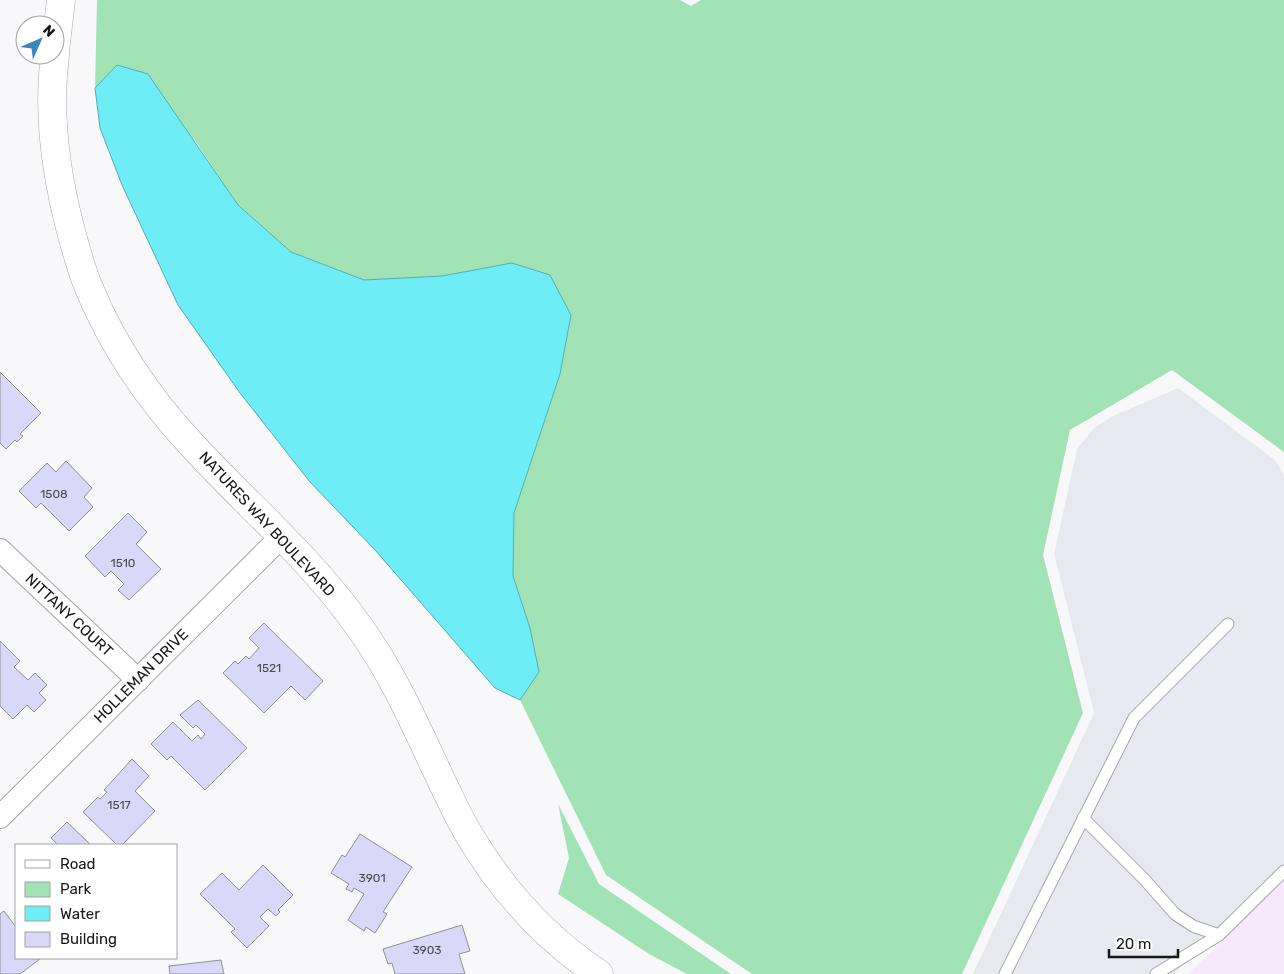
<svg xmlns="http://www.w3.org/2000/svg" width="1284" height="974" viewBox="0 0 1284 974" font-family="Rubik,sans-serif">
<rect width="100%" height="100%" fill="#f8f8fa"/>
<polygon fill="#e8e8f1" points="1178,388 1275,460 1284,475 1284,866 1174,974 973,974 1094,713 1054,554 1077,449 1094,428 1115,415"/>
<polygon fill="#f7e9fc" points="1284,880 1284,974 1188,974"/>
<g fill="#a2e3b6">
<polygon points="97,0 680,0 691,6 701,0 1284,0 1284,452 1172,370 1070,430 1043,555 1083,713 962,974 752,974 606,875 520,700 539,672 530,628 513,576 514,513 560,374 571,315 512,263 442,276 364,280 291,252 238,205 194,139 117,65 95,88"/>
<polygon points="558,804 599,884 731,974 687,974 649,954 558,894 569,858"/>
</g>
<polygon fill="#6eedf7" stroke="#54adb4" points="117,65 148,74 238,205 291,252 364,280 442,276 512,263 550,275 571,315 560,374 514,513 513,576 530,628 539,672 520,700 495,688 375,550 310,482 240,393 178,305 122,185 100,128 95,88"/>
<g fill="#d9d8f9" stroke="#919192">
<polygon points="0,372 41,413 20,434 23,436 17,442 15,440 6,449 0,443"/>
<polygon points="66,461 92,488 84,497 93,507 69,531 41,503 36,508 19,491 47,463 56,472"/>
<polygon points="128,513 147,532 136,544 161,569 129,600 118,590 124,584 111,571 105,577 85,556"/>
<polygon points="264,623 323,681 305,700 291,686 264,713 223,673 235,661 238,664 246,656 249,659 259,648 249,638"/>
<polygon points="0,641 20,661 14,667 28,680 35,673 47,685 39,693 46,700 34,712 27,705 13,719 0,706"/>
<polygon points="198,700 247,748 205,790 171,756 167,760 151,744 173,722 192,741 198,735 201,739 205,734 196,725 193,728 180,715"/>
<polygon points="132,759 149,776 135,791 155,811 122,845 117,845 83,812 98,797 100,799 107,792 104,790"/>
<polygon points="67,822 91,845 58,845 51,838"/>
<polygon points="360,834 412,867 383,912 387,914 375,933 366,927 364,931 348,920 364,894 354,888 352,892 346,889 349,884 331,873 342,855 345,857"/>
<polygon points="263,865 293,895 278,910 280,912 276,916 268,909 260,917 269,926 247,948 231,932 235,929 200,894 222,873 239,890"/>
<polygon points="4,911 16,927 16,958 40,959 20,974 0,974 0,914"/>
<polygon points="462,925 470,951 459,954 465,974 395,974 392,963 388,964 383,949"/>
<polygon points="221,960 224,974 170,974 169,966"/>
</g>
<g fill="none" stroke-linecap="round" stroke-linejoin="round">
<defs>
<g id="lane">
<polyline points="1083,818 1145,880 1175,914 1193,926 1219,935"/>
<polyline points="1005,974 1134,718 1228,624"/>
<polyline points="1156,974 1219,935 1284,871"/>
</g>
<g id="street">
<polyline points="0,550 138,680"/>
<polyline points="0,817 282,536"/>
</g>
<g id="secondary">
<polyline points="55,51 61,0"/>
<path d="M55 55C47 116 56 176 72 235 77 253 82 272 89 288 113 346 149 399 192 445 248 506 312 559 360 628 394 675 418 731 443 784 451 800 459 818 468 833 501 889 545 938 599 974"/>
</g>
</defs>
<use href="#lane" stroke="#a7a7a8" stroke-width="13"/>
<use href="#street" stroke="#a7a7a8" stroke-width="24"/>
<use href="#secondary" stroke="#a7a7a8" stroke-width="29"/>
<use href="#lane" stroke="#fff" stroke-width="11"/>
<use href="#street" stroke="#fff" stroke-width="22"/>
<use href="#secondary" stroke="#fff" stroke-width="28"/>
</g>
<g text-anchor="middle" stroke-width="4" stroke-linejoin="round" paint-order="stroke">
<g font-size="12" fill="#484750">
<text x="54" y="498">1508</text>
<text x="123" y="567">1510</text>
<text x="269" y="672">1521</text>
<text x="119" y="809">1517</text>
<text x="372" y="882">3901</text>
<text x="427" y="954">3903</text>
</g>
<g font-size="15" fill="#171717" stroke="#fff">
<text transform="translate(267 524) rotate(47)" y="5">NATURES WAY BOULEVARD</text>
<text transform="translate(69 615) rotate(43)" y="5">NITTANY COURT</text>
<text transform="translate(141 676) rotate(-45)" y="5">HOLLEMAN DRIVE</text>
</g>
</g>
<rect x="15" y="844" width="162" height="115" fill="#ffffff" stroke="#a2a2a2"/>
<rect x="25" y="860" width="25" height="8" fill="#ffffff" stroke="#a2a2a2"/>
<text x="60" y="869" font-size="15" fill="#171717">Road</text>
<rect x="25" y="882" width="25" height="15" fill="#a2e3b6" stroke="#a2a2a2"/>
<text x="60" y="894" font-size="15" fill="#171717">Park</text>
<rect x="25" y="906" width="25" height="15" fill="#6eedf7" stroke="#a2a2a2"/>
<text x="60" y="919" font-size="15" fill="#171717">Water</text>
<rect x="25" y="932" width="25" height="15" fill="#d9d8f9" stroke="#a2a2a2"/>
<text x="60" y="944" font-size="15" fill="#171717">Building</text>
<g transform="translate(40 40) rotate(45)"><circle r="24" fill="#ffffff" stroke="#a2a2a2"/>
<path d="M0-4L9 19L0 12L-9 19Z" fill="#3d86ba"/>
<text y="-8" font-size="14" font-weight="bold" text-anchor="middle" fill="#171717">N</text>
</g>
<path d="M1109 949v8h69v-8" fill="none" stroke="#171717" stroke-width="2.5"/>
<text x="1116" y="949" font-size="15" fill="#171717" stroke="#ffffff" stroke-width="4" paint-order="stroke">20 m</text>
</svg>
